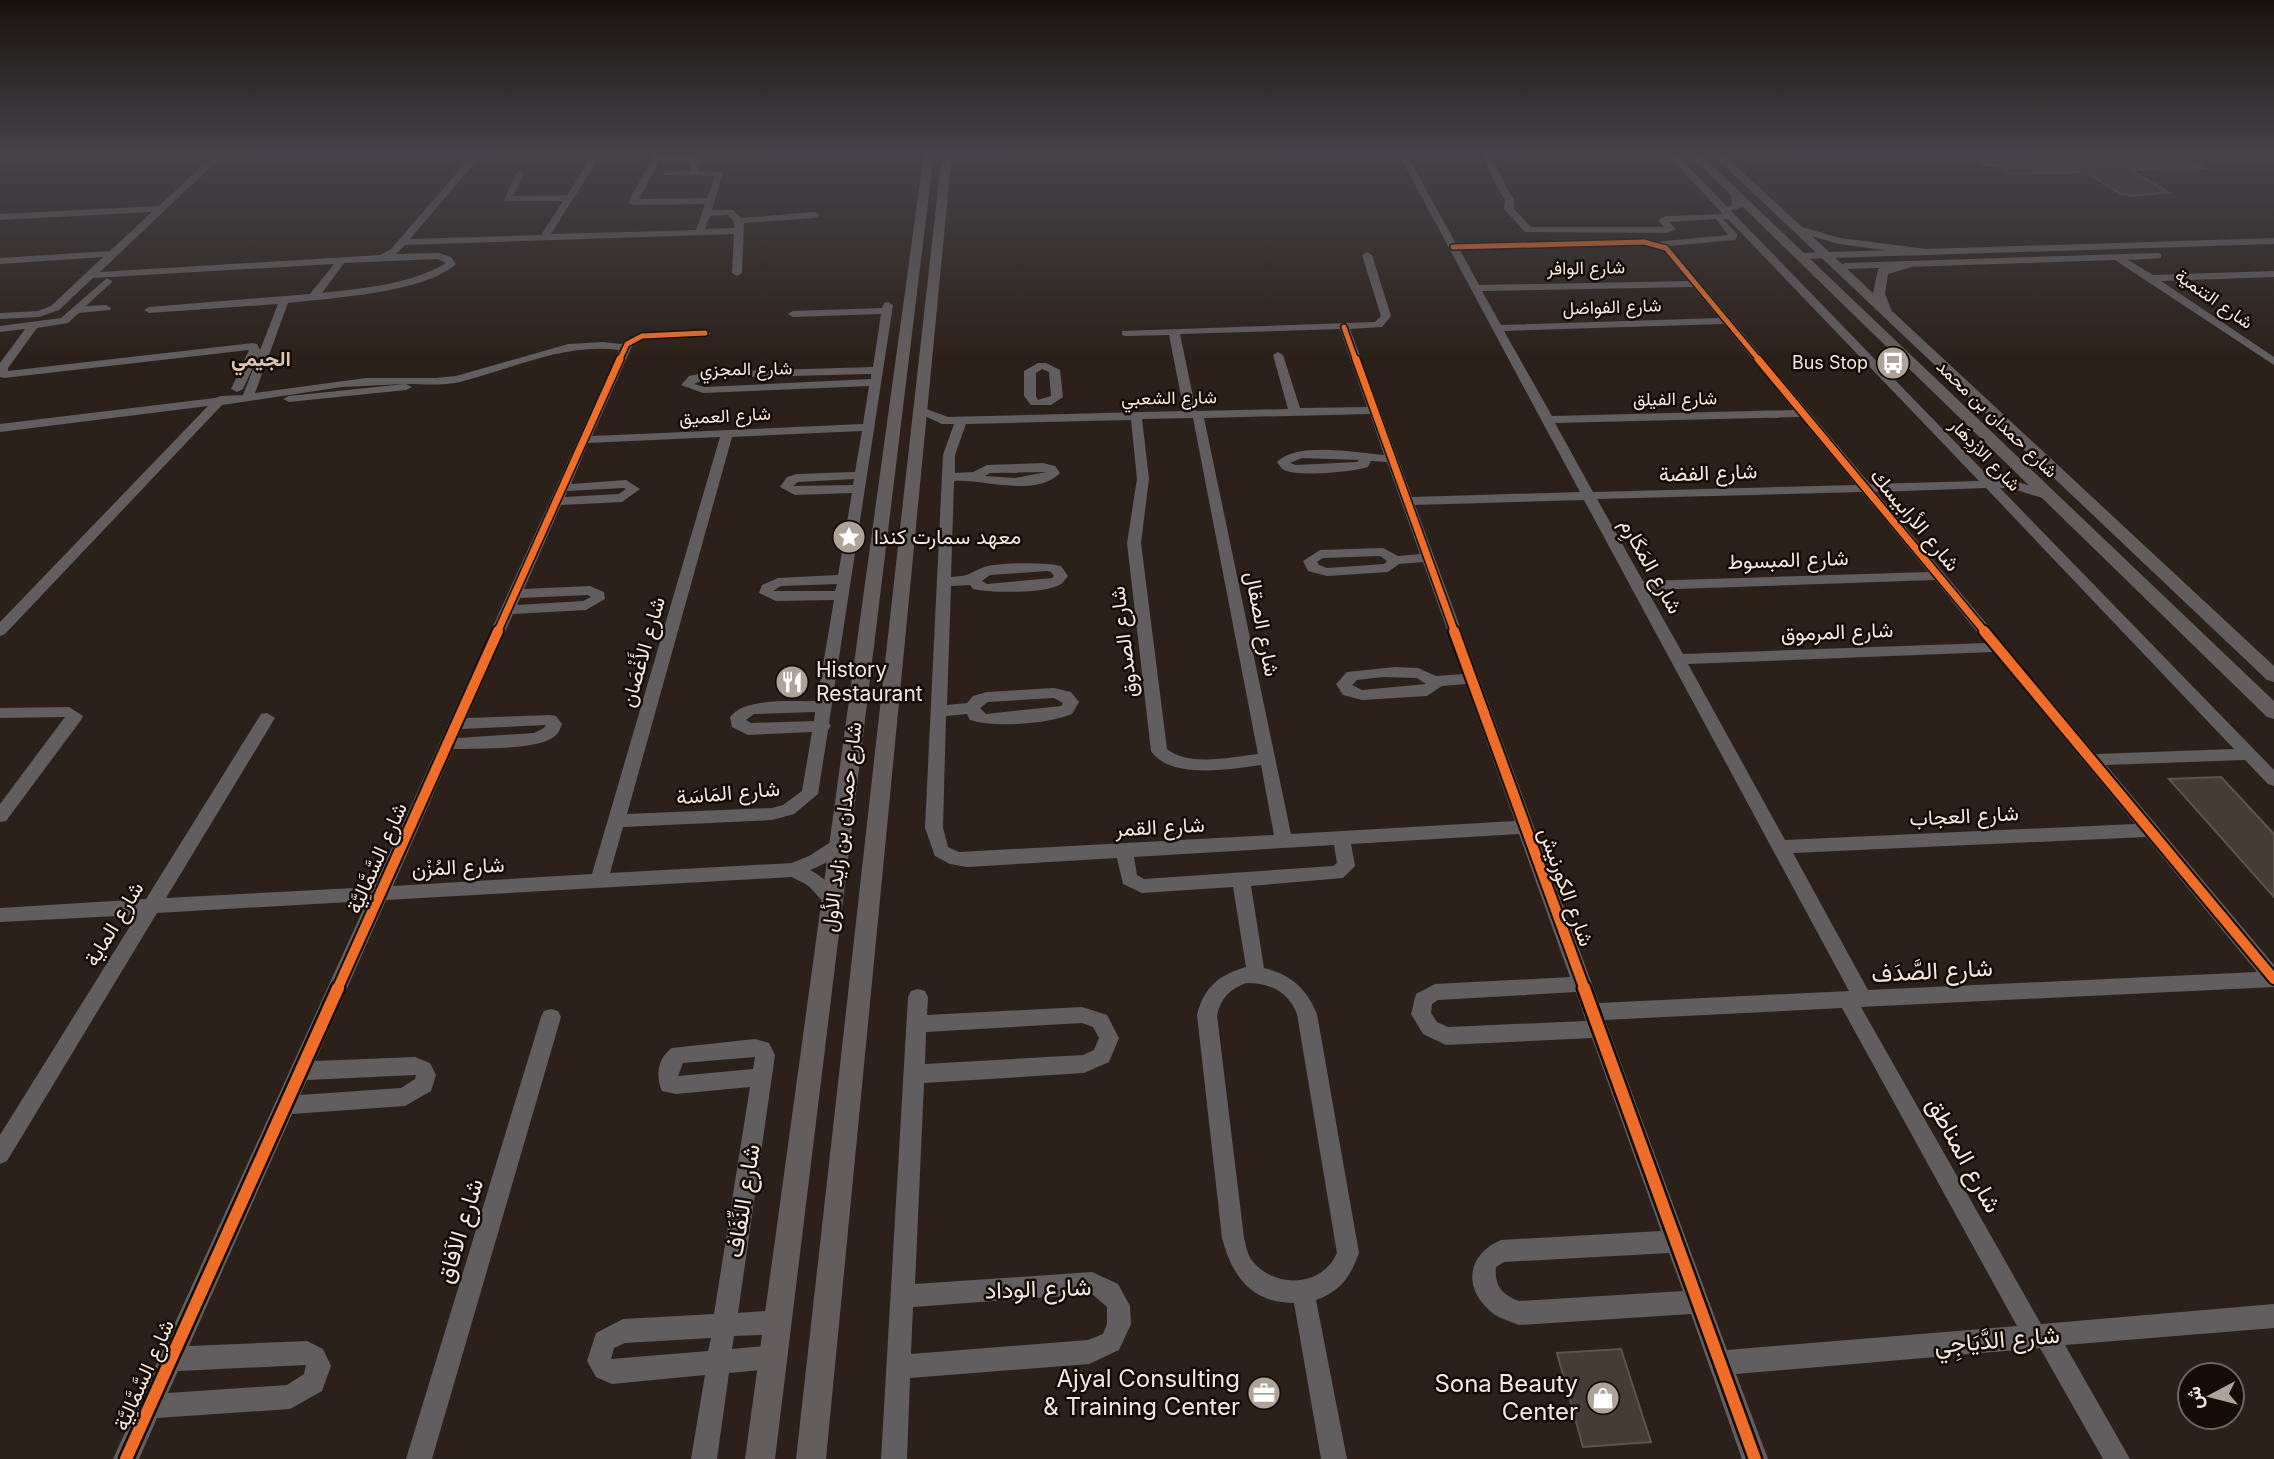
<svg xmlns="http://www.w3.org/2000/svg" width="2274" height="1459" viewBox="0 0 2274 1459" font-family="Inter,Vazirmatn,sans-serif">
<rect width="100%" height="100%" fill="#2c211a"/>
<g fill="#453c36" stroke="#5e544f" stroke-width="2">
<polygon points="1968,153 2176,153 2203,168 2131,170 2168,192 2133,196 2121,194 2085,172 2011,174 1997,165 1985,165"/>
<polygon points="2221,777 2274,834 2274,897 2169,779"/>
<polygon points="1621,1349 1651,1442 1583,1447 1557,1353"/>
</g>
<g fill="none" stroke-linecap="round" stroke-linejoin="round">
<g fill="#625d5f" fill-rule="evenodd">
<path d="M216 153H225L100 272 380 255 391 249 474 153H483L410 239 541 235 563 201H504L516 173 520 170 524 173 513 196 567 195 594 153H602L551 234 696 230 705 204 633 205 628 202 655 153H663L661 156 697 157 701 161 697 171 723 172 712 210H733L741 218 815 212 820 215 815 218 744 223 742 273 737 276 732 273 734 234 405 245 396 254 439 253 451 257 456 264C424 293 332 298 288 303L255 393 366 378H436L456 376 568 344 603 342 621 344 642 333 705 330 710 333 709 335 644 339 632 346 592 436 863 424 869 386 703 393 681 385 689 376 707 372 873 367 881 314 793 317 788 314 793 311 882 308 884 303 888 302 893 305 829 723 831 726 828 730 818 794 794 814 772 820 623 827 610 873 792 863 809 856 840 836 846 838 849 843C841 856 823 865 810 870 822 876 834 887 841 899L838 904C823 909 818 893 807 885 802 882 796 879 791 877L386 900 315 1061 415 1057 430 1063 436 1075 431 1091 405 1106 292 1114 189 1346 307 1341 323 1349 331 1366 322 1391 290 1409 157 1418 139 1459H113L367 901 157 913 7 1161 0 1164V1135L137 915 0 922V908L146 899 261 714 267 713 275 718 166 898 374 887 619 350C563 343 513 369 460 382 440 386 426 384 406 384L412 387 406 390 289 402 283 399 289 396 405 384 342 387 222 405 5 634 0 636V622L208 406 0 432V424L215 398 221 396 243 395 260 352 243 389 237 392 231 389 249 350 4 378 0 377V363L25 329 0 332V326L61 318 107 278 112 281 111 283 86 306 106 305 111 308 110 310 79 313 68 323 37 328 8 368V371L253 343 257 344 260 350 278 304 149 313 144 310 149 307 310 294 334 264 93 278 59 310 39 317 0 319V313L38 311 51 306 103 257 0 264V258L110 251 152 212 0 220V214L159 206ZM659 162H692L689 171 667 170 663 173 664 175 715 176 707 198 639 199ZM728 215 734 222V228L705 229 710 216ZM438 259 446 263C409 285 364 288 322 293L344 263ZM871 374V379L704 387 694 384 707 378ZM862 431 855 472 797 474 787 477 780 487 795 495 852 493 838 575 778 578 762 585 759 593 776 601 834 600 817 701C793 702 745 697 730 717L732 727 748 735 812 732 802 791 783 805 772 808 627 814 732 437ZM720 437 592 874 393 886 453 749C475 748 544 751 557 734 559 733 561 726 562 724L556 716 550 715 467 718 513 614 586 610 605 599 604 592 590 586 524 589 561 505 622 502 640 489 626 480 571 484 588 443ZM854 479 853 485 793 486 798 482ZM624 488 626 489 619 494 565 497 567 491ZM837 584 835 591H773L781 586ZM588 595 591 597 583 601 517 605 520 598ZM815 712 814 721 751 723 746 720 754 714ZM546 725 544 728 534 733 458 738 462 729ZM416 1075 415 1079 401 1088 300 1095 307 1080ZM306 1365 304 1374 287 1385 168 1393 178 1371Z"/>
<path d="M1398 153H1406L1456 244 1644 239 1655 242 1728 235 1716 219 1669 222 1676 229 1667 233 1525 232 1504 209 1505 200C1495 185 1490 170 1481 153H1489C1499 169 1504 185 1514 200V209L1531 227H1664L1658 220 1666 216 1723 214 1666 153H1675L1993 481 2011 480 2054 493V499L2049 500 2010 488H2000L2274 770V786L2268 784 2245 760 2106 765 2274 965V987L1861 1007 2041 1324 2274 1304V1328L2065 1345 2130 1459H2103L2040 1348 1736 1374 1768 1459H1742L1691 1314 1519 1325C1509 1321 1497 1318 1489 1310 1462 1286 1469 1253 1501 1240L1661 1231 1592 1038 1446 1045 1423 1034 1411 1014 1416 994 1435 984 1570 977 1519 834 1351 844 1355 866 1343 878 1251 886 1264 968C1292 975 1306 988 1317 1014L1359 1253C1350 1277 1341 1291 1316 1300L1347 1459H1321L1294 1303C1251 1303 1232 1276 1222 1238L1197 1015C1204 987 1219 975 1246 967L1233 887 1142 893 1123 884 1117 858 967 867 950 864 935 856 925 828 943 455 954 424H942L916 412V408H924L948 417 1184 411 1169 335 1126 336 1122 335V331L1375 322 1381 316 1362 255 1367 252 1372 255 1391 316 1382 327 1350 329 1412 497 1580 492ZM1723 219H1728L1979 481 1870 484 1669 246 1735 240 1738 235ZM1644 245 1663 250 1688 281 1479 285 1460 250ZM1693 287 1719 318 1501 325 1482 291ZM1724 324 1794 410 1552 416 1504 331ZM1340 329 1367 407 1300 408 1283 355 1278 352 1273 355 1288 409 1196 411 1180 334ZM1370 414 1384 455C1357 453 1298 441 1277 462 1279 465 1281 468 1284 470 1298 477 1353 472 1368 467L1371 461 1387 462 1420 554 1398 556 1383 548 1320 550 1303 561 1308 571 1327 576 1388 572 1399 564 1423 562 1463 674 1436 676 1418 668 1395 667 1347 672 1336 684 1343 695 1362 700 1427 696 1442 686 1466 684 1515 821 1291 834 1204 418ZM1800 417 1856 485 1593 492 1555 423ZM1193 418 1258 754C1232 757 1189 767 1167 749L1141 543 1149 479 1142 419ZM1131 420 1137 479 1127 543 1151 751C1170 780 1231 769 1261 765L1274 835 959 852 948 847 943 828 946 716 967 714 970 720C996 728 1047 724 1072 714L1079 702 1071 692 1054 688 987 692 973 696 967 703 947 705 951 586 970 585 973 589C990 593 1046 594 1061 584 1063 583 1066 578 1068 576L1061 566C1046 562 996 562 982 568 967 574 970 576 951 577L954 481C984 479 1036 498 1060 473L1055 466 1043 463 987 465 973 472 955 473V455L966 424ZM1302 458 1359 460 1357 462 1296 465 1290 463ZM1047 472 1015 478 985 476 990 473ZM1986 488 2234 749 2096 754 1876 492ZM1862 492 1928 572 1643 581 1597 499ZM1584 500 1849 991 1599 1003 1415 505ZM1380 556 1387 561 1384 564 1327 568 1319 565 1317 562 1323 558ZM1047 571 1051 572 1054 576 1052 578 987 584 982 581 990 575ZM1935 580 1986 643 1683 654 1647 590ZM1993 652 2135 824 1785 840 1688 664ZM1383 677 1417 678 1426 684 1362 690 1352 685 1357 680ZM1054 698 1063 703 1061 706 986 714 980 708 988 702ZM2146 837 2257 972 1868 990 1793 853ZM1334 845 1337 863 1333 866 1144 879 1137 875 1134 857ZM1246 983C1270 983 1288 991 1297 1014L1337 1253C1322 1288 1272 1289 1251 1259 1247 1253 1246 1245 1244 1238L1217 1015C1221 998 1230 989 1246 983ZM1576 992 1586 1021 1448 1027 1437 1022 1431 1013 1432 1004 1438 1000ZM1842 1008 2017 1326 1727 1350 1605 1020ZM1669 1253 1683 1291 1519 1301C1502 1295 1494 1285 1496 1267L1504 1262Z"/>
<polygon points="2274,238 2274,244 1800,259 1795,256 1800,253"/>
<polygon points="2158,253 2161,254 2161,258 2128,260 2153,275 2274,271 2274,277 2161,281 2274,357 2274,365 2115,260 1845,269 1840,266 1845,263"/>
<path d="M1038 363H1046L1060 370 1063 397 1051 405H1031L1024 396V371ZM1042 369 1049 372 1051 396 1038 400 1036 396V373Z"/>
<polygon points="69,707 83,716 81,720 6,821 0,822 0,804 65,717 0,718 0,708"/>
<path d="M918 989 925 991 928 997 927 1015 1082 1007 1107 1015 1119 1038 1109 1062 1084 1073 924 1083 915 1284 1092 1272 1118 1284 1130 1306 1131 1324 1119 1350 1089 1364 910 1378 907 1459H881L908 997 911 991ZM1082 1023 1093 1027 1099 1038 1094 1050 1083 1055 925 1064 926 1032ZM1092 1294 1107 1307V1324L1103 1334 1088 1340 911 1354 913 1307Z"/>
<polygon points="551,1009 558,1011 561,1017 432,1459 406,1459 541,1017 544,1011"/>
<path d="M755 1039 769 1043 775 1055 738 1313 778 1310 786 1314 790 1322 786 1330 778 1334 734 1336 732 1349 773 1345 781 1349 785 1357 781 1365 773 1369 729 1373 717 1459H691L705 1375 612 1384 596 1377 587 1361 596 1333 623 1319 714 1314 750 1087 676 1094 662 1091C655 1075 658 1058 672 1048ZM755 1057 753 1069 678 1076 683 1063ZM711 1338 708 1351 611 1359 614 1348 625 1343Z"/>
</g>
<g fill="#645d5d" fill-rule="evenodd">
<polygon points="924,153 934,153 775,1459 745,1459"/>
<polygon points="942,153 952,153 826,1459 796,1459"/>
<polygon points="1688,153 1699,153 2274,701 2274,719 2267,717 1743,207 1721,214 1721,210 1732,205 1731,195"/>
<polygon points="1711,153 1722,153 1802,227 1840,238 1926,249 1926,253 1922,255 1839,244 1812,236 1873,293 1878,269 1890,263 1912,261 1912,267 1888,274 1885,294 1892,311 2274,666 2274,682 2267,680"/>
</g>
<defs>
<g id="cycleway-far3">
<polyline points="1453,247 1644,242 1666,248 1760,361"/>
<polyline points="1344,327 1356,361"/>
<polyline points="619,361 627,344 642,336 705,333"/>
</g>
<g id="cycleway-far2">
<polyline points="1356,359 1455,633"/>
<polyline points="1758,359 1986,633"/>
<polyline points="497,633 620,359"/>
</g>
<g id="cycleway-far1">
<polyline points="1454,631 1585,990"/>
<polyline points="1984,631 2274,979"/>
<polyline points="337,990 498,631"/>
</g>
<g id="cycleway">
<polyline points="1584,988 1755,1459"/>
<polyline points="126,1459 338,988"/>
</g>
</defs>
<use href="#cycleway-far3" stroke="#150c07" stroke-width="8"/>
<use href="#cycleway-far2" stroke="#150c07" stroke-width="10"/>
<use href="#cycleway-far1" stroke="#150c07" stroke-width="14"/>
<use href="#cycleway" stroke="#150c07" stroke-width="17"/>
<use href="#cycleway-far3" stroke="#ee6e29" stroke-width="5"/>
<use href="#cycleway-far2" stroke="#ee6e29" stroke-width="7"/>
<use href="#cycleway-far1" stroke="#ee6e29" stroke-width="10"/>
<use href="#cycleway" stroke="#ee6e29" stroke-width="12"/>
</g>
<linearGradient id="sky" x2="0" y2="1"><stop stop-color="#18120e"/><stop offset="0.43" stop-color="#454349"/><stop offset="1" stop-color="#454349" stop-opacity="0"/></linearGradient>
<rect width="2274" height="357" fill="url(#sky)"/>
<defs>
<symbol id="bus-disc" viewBox="-11 -11 22 22"><circle r="9.5" fill="#afa299" stroke="#150c07"/><path d="M-5-6H5V4H4V6H2V4H-2V6H-4V4H-5ZM-3.5-4V0h7V-4ZM-3.5 1.2v1.5H-2V1.2ZM2 1.2v1.5H3.5V1.2Z" fill="#fff"/></symbol>
<symbol id="sight-disc" viewBox="-11 -11 22 22"><circle r="9.5" fill="#afa299" stroke="#150c07"/><path d="M0-6L1.8-2.2L6-1.7L2.9 1.2L3.7 5.4L0 3.3L-3.7 5.4L-2.9 1.2L-6-1.7L-1.8-2.2Z" fill="#fff"/></symbol>
<symbol id="restaurant-disc" viewBox="-11 -11 22 22"><circle r="9.5" fill="#afa299" stroke="#150c07"/><path d="M-5-6h1v4h1v-4h1v4h1v-4h1v5L-1.5 .5V6h-2V.5L-5-1ZM5-6V6H3V1.5H1.5Q1.5-4 5-6Z" fill="#fff"/></symbol>
<symbol id="office-disc" viewBox="-11 -11 22 22"><circle r="9.5" fill="#afa299" stroke="#150c07"/><path d="M-6-3h4V-5.5h4V-3h4V5H-6ZM-1-4.5V-3h2v-1.5ZM-6 0V1H6V0Z" fill="#fff"/></symbol>
<symbol id="shop-disc" viewBox="-11 -11 22 22"><circle r="9.5" fill="#afa299" stroke="#150c07"/><path d="M-5-2.5h2.3a2.7 3.5 0 0 1 5.4 0H5L5.5 6h-11ZM-1.5-2.5h3a1.5 2.3 0 0 0-3 0Z" fill="#fff"/></symbol>
</defs>
<g fill-rule="evenodd">
<use href="#bus-disc" x="1874" y="344" width="38" height="38"/>
<use href="#sight-disc" x="830" y="518" width="38" height="38"/>
<use href="#restaurant-disc" x="773" y="663" width="38" height="38"/>
<use href="#office-disc" x="1245" y="1374" width="38" height="38"/>
<use href="#shop-disc" x="1584" y="1379" width="38" height="38"/>
</g>
<g text-anchor="middle" stroke-width="5" stroke-linejoin="round" paint-order="stroke">
<g font-size="18" fill="#f5e7de" stroke="#150c07">
<text transform="translate(1586 268) rotate(-1)" y="6">شارع الوافر</text>
<text transform="translate(2214 299) rotate(35)" y="6">شارع التنمية</text>
<text transform="translate(1612 307) rotate(-2)" y="6">شارع الفواضل</text>
<text transform="translate(746 369) rotate(-1)" y="6">شارع المجزي</text>
<text transform="translate(1169 398) rotate(-1)" y="6">شارع الشعبي</text>
<text transform="translate(1675 399) rotate(-1)" y="6">شارع الفيلق</text>
<text transform="translate(725 416) rotate(-3)" y="6">شارع العميق</text>
<text transform="translate(1997 419) rotate(44)" y="6">شارع حمدان بن محمد</text>
<text transform="translate(1985 455) rotate(46)" y="6">شارع الازْدِهَار</text>
</g>
<g font-size="18" fill="#f5e7de" stroke="#150c07" text-anchor="end">
<text x="1868" y="369">Bus Stop</text>
</g>
<g font-size="21" font-weight="bold" fill="#dec3b2" stroke="#150c07">
<text x="261" y="366">الجيمي</text>
</g>
<g font-size="21" fill="#f5e7de" stroke="#150c07">
<text transform="translate(1708 473) rotate(-2)" y="7">شارع الفضة</text>
<text transform="translate(1915 520) rotate(50)" y="7">شارع الأرابيسك</text>
<text transform="translate(1788 560) rotate(-2)" y="7">شارع المبسوط</text>
<text transform="translate(1651 566) rotate(61)" y="7">شارع المَكَارِم</text>
<text transform="translate(1262 624) rotate(79)" y="7">شارع الصقال</text>
<text transform="translate(1837 632) rotate(-2)" y="7">شارع المرموق</text>
<text transform="translate(1124 642) rotate(-97)" y="7">شارع الصدوق</text>
<text transform="translate(643 652) rotate(-74)" y="7">شارع الأَغْصَان</text>
<text transform="translate(728 793) rotate(-5)" y="7">شارع المَاسَة</text>
<text transform="translate(1964 816) rotate(-3)" y="7">شارع العجاب</text>
<text transform="translate(842 827) rotate(-83)" y="7">شارع حمدان بن زايد الأول</text>
<text transform="translate(1160 827) rotate(-3)" y="7">شارع القمر</text>
<text transform="translate(377 858) rotate(-66)" y="7">شارع السَّمَّالِيَّة</text>
<text transform="translate(458 867) rotate(-3)" y="7">شارع المُزْن</text>
<text transform="translate(1566 887) rotate(70)" y="7">شارع الكورنيش</text>
<text transform="translate(114 924) rotate(-59)" y="7">شارع الماية</text>
<text transform="translate(144 1375) rotate(-66)" y="7">شارع السَّمَّالِيَّة</text>
</g>
<g font-size="21" fill="#f5e7de" stroke="#150c07" text-anchor="start">
<text x="874" y="544">معهد سمارت كندا</text>
<text x="816" y="677">History<tspan x="816" dy="24">Restaurant</tspan></text>
</g>
<g font-size="24" fill="#f5e7de" stroke="#150c07">
<text transform="translate(1932 971) rotate(-3)" y="8">شارع الصَّدَف</text>
<text transform="translate(1964 1155) rotate(61)" y="8">شارع المناطق</text>
<text transform="translate(743 1201) rotate(-81)" y="8">شارع النِّفَاف</text>
<text transform="translate(460 1231) rotate(-73)" y="8">شارع الآفاق</text>
<text transform="translate(1038 1289) rotate(-2)" y="8">شارع الوداد</text>
<text transform="translate(1997 1340) rotate(-5)" y="8">شارع الدَّيَاجِي</text>
</g>
<g font-size="24" fill="#f5e7de" stroke="#150c07" text-anchor="end">
<text x="1240" y="1387">Ajyal Consulting<tspan x="1240" dy="28">&amp; Training Center</tspan></text>
<text x="1578" y="1392">Sona Beauty<tspan x="1578" dy="28">Center</tspan></text>
</g>
</g>
<g transform="translate(2211 1396) rotate(263)"><circle r="33" fill="#150c07" stroke="#6f645d" stroke-width="2"/>
<path d="M0-5L12 26L0 18L-12 26Z" fill="#afa299"/>
<text y="-10" font-size="19" font-weight="bold" text-anchor="middle" fill="#f5e7de">ش</text>
</g>
</svg>
